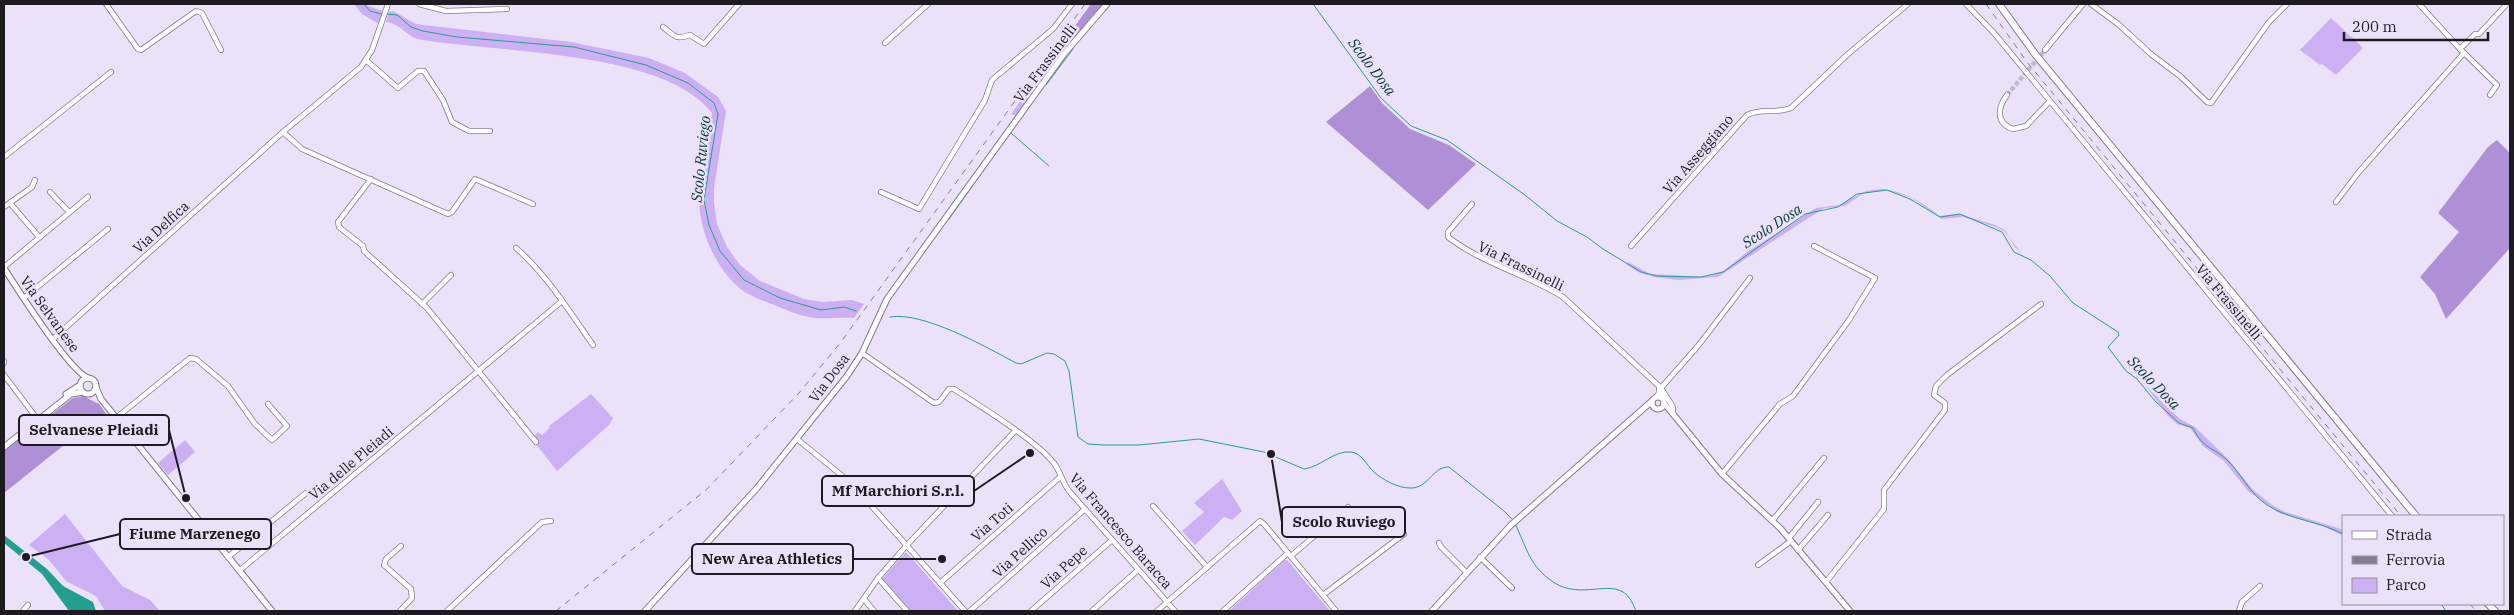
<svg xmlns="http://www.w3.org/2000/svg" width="2514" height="615" viewBox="0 0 2514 615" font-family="'IBM Plex Serif',serif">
<rect width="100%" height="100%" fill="#ebe1f8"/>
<g fill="#cdaff4">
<path d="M354 4C370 4 370 8 384 11L379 24 362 14Z"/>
<path d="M393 11 416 24 571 42 649 58 685 73 718 97 726 111 714 188V203L717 224 727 247 740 265 760 281 804 299 823 302 852 300 864 304 854 318C841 317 828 319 816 318 804 317 791 312 779 307 765 301 747 296 736 285 714 264 699 229 699 199 699 170 712 142 712 113 664 49 492 53 417 39 405 34 399 23 386 22L389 12Z"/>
<polygon points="2331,18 2363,48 2336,75 2322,64 2320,65 2300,50"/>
<polygon points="1045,67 1045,75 1016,116 1011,114"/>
<path d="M1881 189C1903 191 1922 201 1939 216L1959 214 1995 225 2005 230 2014 246 2023 255 2004 231 1996 227 1963 217 1942 219 1912 198 1887 190 1864 193 1845 206 1824 208 1718 277 1678 280 1654 277 1638 272 1626 264 1628 262 1650 274 1701 277 1714 275 1725 270 1747 252 1816 208 1839 205 1866 191Z"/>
<polygon points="2146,386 2180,419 2195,427 2229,460 2252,489 2272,505 2285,512 2338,528 2343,530 2343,536 2323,526 2279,513 2248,491 2224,461 2203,446 2190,428 2177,424 2168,416"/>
<polygon points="591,394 613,418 610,424 557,471 535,443 537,440 534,436 538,432 542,435 550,428 549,426"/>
<polygon points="185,440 195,452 168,475 158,463"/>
<polygon points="1222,479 1242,511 1232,520 1224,517 1195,545 1182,531 1204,512 1194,503"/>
<polygon points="65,514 122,586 150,600 160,611 105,611 96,596 66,581 49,560 29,545"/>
<polygon points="905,553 907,553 958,611 911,611 882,579"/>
<polygon points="1287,560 1330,611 1229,611 1285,560"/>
</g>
<g fill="#af90d6">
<polygon points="1091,4 1105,4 1092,16 1045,75 1045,67"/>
<polygon points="1370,86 1382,103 1410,129 1449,145 1476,164 1428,210 1326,122"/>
<polygon points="2497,140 2510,153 2510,248 2446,319 2435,294 2420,277 2459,232 2438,213 2488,147"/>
<polygon points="83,396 99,404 116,427 111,430 108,428 95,440 84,429 4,493 4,451 73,398"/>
</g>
<polygon fill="#239f90" points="4,535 47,569 63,586 93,602 96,611 69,611 42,574 4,543"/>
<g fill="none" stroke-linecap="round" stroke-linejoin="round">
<g stroke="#239f90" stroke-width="1">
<polyline points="364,4 370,11 382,14"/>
<path d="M1313 4 1381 98 1411 126 1447 140 1525 195 1557 221 1587 237 1603 249 1641 272 1657 276 1701 277 1723 272 1805 214 1838 207 1857 194 1887 190 1910 199 1940 217 1960 214 2002 232 2014 252 2031 260 2050 276 2073 303 2118 332 2119 335 2108 347 2126 371 2137 379 2155 401 2179 423 2193 428C2204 450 2210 445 2226 459 2241 473 2250 494 2267 505 2290 520 2319 521 2343 534"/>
<polyline points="1107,8 1111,4"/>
<polyline points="386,14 397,15 411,27 423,31 457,37 574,47 646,65 688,83 714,103 718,114 704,200 709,225 720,251 744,280 780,298 821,310 844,307 856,311"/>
<polyline points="1046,85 1073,49"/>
<polyline points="1011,133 1049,166"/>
<polyline points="949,219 1007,137"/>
<path d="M890 317C923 311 986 347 1016 363L1021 364 1047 353 1054 354 1065 361 1069 371 1078 437 1088 444 1104 445H1139L1199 439 1264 452 1304 469C1321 467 1334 450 1351 452 1362 453 1367 466 1374 472 1383 480 1398 488 1410 488 1428 489 1433 466 1449 467L1504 511 1513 520"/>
<path d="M1515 524C1526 545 1528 563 1549 579 1576 601 1605 581 1623 592 1630 596 1633 604 1636 611"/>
<polyline points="2441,604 2446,611"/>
</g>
<polyline stroke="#c2b9cd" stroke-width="4.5" stroke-dasharray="4.5 2" stroke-linecap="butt" points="2007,95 2045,50"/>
<defs>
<g id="minor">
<polyline points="106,4 138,49 141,50 196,11 202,13 221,50"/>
<polyline points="419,4 446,11 507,9"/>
<polyline points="1966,4 1994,33 2392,516"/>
<polyline points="2091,4 2118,24 2152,55 2180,76 2207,102 2211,103 2269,22 2287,4"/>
<polyline points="2419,4 2460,49"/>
<path d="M663 27C675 36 675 40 690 35L704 44 739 4"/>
<polyline points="885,43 928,4"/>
<polyline points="2045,50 2083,4"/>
<polyline points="367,61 398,88 418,71 424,71 443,100 452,122 469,131 490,131"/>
<path d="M2007 95C1998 107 1995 123 2013 129L2026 126 2049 102"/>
<polyline points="2490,95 2497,85 2460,49 2475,34 2479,34 2507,4"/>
<polyline points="283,132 302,149 448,214 452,212 475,179 533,204"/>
<polyline points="4,157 111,72"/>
<polyline points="371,179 338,222 339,227 363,246 364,251 427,308 536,442"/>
<polyline points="50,192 69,212"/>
<polyline points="881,192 919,209 985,100 992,80 1053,29 1072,4"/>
<polyline points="2336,202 2358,173 2464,53"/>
<polyline points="10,203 39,237"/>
<path d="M1472 204 1448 232V237C1483 264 1526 274 1563 297L1661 388 1673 407V414"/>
<polyline points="4,207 32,187 35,180"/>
<path d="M1631 246 1747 115C1761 108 1776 114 1791 108L1848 54 1908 4"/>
<path d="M516 248C547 275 569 311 593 345"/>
<polyline points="4,267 88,197"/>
<polyline points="24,298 108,229"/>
<polyline points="422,304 451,275"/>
<polyline points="53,339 283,132 361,67 372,50 388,4"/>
<path d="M862 353 934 403 939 402 949 389H954C980 406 1034 439 1053 462 1060 470 1062 482 1069 491L1175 611"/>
<polyline points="4,361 4,363"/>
<polyline points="4,375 38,420"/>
<polyline points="1661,388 1698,346 1750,278"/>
<polyline points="1661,390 1663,398"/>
<polyline points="1656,397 1659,393 1659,389"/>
<polyline points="116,418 190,358 196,359 228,386 255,424 272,440 287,426 268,404"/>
<polyline points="797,439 851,483 965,611"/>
<polyline points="1722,474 1780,404 1793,396 1849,320 1875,278 1814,246"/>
<polyline points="1153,506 1207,567"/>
<polyline points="1772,521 1824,458"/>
<polyline points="1789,538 1818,502"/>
<polyline points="1439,543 1441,547 1466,572"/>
<polyline points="1798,550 1828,515"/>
<polyline points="1291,556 1348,507"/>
<polyline points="228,557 306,493"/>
<polyline points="1480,557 1512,588"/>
<polyline points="1758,565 1791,541"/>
<polyline points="239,571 562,301"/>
<polyline points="878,578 907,611"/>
<polyline points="1826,582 1884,509 1884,490 1945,410 1945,403 1934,395 1936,386 1947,375 2041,304"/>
<polyline points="940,583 1059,478"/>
<polyline points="1323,595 1404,534"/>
<polyline points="864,599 874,611"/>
<polyline points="23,611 28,605"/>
<polyline points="400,611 412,598 411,589 384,565 386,559 401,546"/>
<polyline points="447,611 542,522 551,521"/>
<polyline points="855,611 878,578 907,545 1015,431"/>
<polyline points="970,611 1085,509"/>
<polyline points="1031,611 1112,540"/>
<polyline points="1092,611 1138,570"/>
<polyline points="1157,611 1260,521 1264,524 1336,611"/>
<polyline points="1223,611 1288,553"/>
<polyline points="2239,611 2242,602 2260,586"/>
</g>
<g id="tertiary">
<path d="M4 268C18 290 69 370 88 378"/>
<circle cx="88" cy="386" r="8"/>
<polyline points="96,387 101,399 272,611"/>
<polyline points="66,394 80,385"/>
<circle cx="1658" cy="403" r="6"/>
<polyline points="1664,403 1722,474 1781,529 1850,611"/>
<polyline points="4,447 71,394 83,392"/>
<polyline points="645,611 757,488 847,376 862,353 887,299 1064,54 1107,4"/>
<polyline points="1432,611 1511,525 1652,401"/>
</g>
<g id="secondary">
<polyline points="1999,4 2035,54 2416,516"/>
<polyline points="2488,604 2495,611"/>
</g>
</defs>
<use href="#minor" stroke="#837b8f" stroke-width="6"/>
<use href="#tertiary" stroke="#837b8f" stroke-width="7"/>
<use href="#secondary" stroke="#837b8f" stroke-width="8"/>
<use href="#minor" stroke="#fff" stroke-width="4.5"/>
<use href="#tertiary" stroke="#fff" stroke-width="5"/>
<use href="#secondary" stroke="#fff" stroke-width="6"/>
<g stroke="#847d8d" stroke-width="1" stroke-dasharray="6 6" stroke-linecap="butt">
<polyline points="1986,4 2027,62 2401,516"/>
<polyline points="2470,604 2476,611"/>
<polyline points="556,611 707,489 799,393 841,342 1085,4"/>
</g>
</g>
<g text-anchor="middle" stroke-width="5" stroke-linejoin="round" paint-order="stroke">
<g font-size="14" fill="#1e1a22" stroke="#ebe1f8">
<text transform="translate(1045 63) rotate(-53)" y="5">Via Frassinelli</text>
<text transform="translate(1698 154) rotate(-49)" y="5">Via Asseggiano</text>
<text transform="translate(161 227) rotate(-42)" y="5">Via Delfica</text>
<text transform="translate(1521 266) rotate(26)" y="5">Via Frassinelli</text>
<text transform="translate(2229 302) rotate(50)" y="5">Via Frassinelli</text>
<text transform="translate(50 314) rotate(54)" y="5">Via Selvanese</text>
<text transform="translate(829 378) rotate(-53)" y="5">Via Dosa</text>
<text transform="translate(351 463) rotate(-40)" y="5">Via delle Pleiadi</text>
<text transform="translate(992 522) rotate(-41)" y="5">Via Toti</text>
<text transform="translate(1121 531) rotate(49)" y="5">Via Francesco Baracca</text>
<text transform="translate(1020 552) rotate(-42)" y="5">Via Pellico</text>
<text transform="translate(1064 567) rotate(-42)" y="5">Via Pepe</text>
</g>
<g font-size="15" font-style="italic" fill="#033a33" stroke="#ebe1f8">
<text transform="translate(1372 67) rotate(53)" y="5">Scolo Dosa</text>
<text transform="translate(701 159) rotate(-84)" y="5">Scolo Ruviego</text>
<text transform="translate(1772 226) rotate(-33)" y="5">Scolo Dosa</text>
<text transform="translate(2154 383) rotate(46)" y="5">Scolo Dosa</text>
</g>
</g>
<path fill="none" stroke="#1e1a22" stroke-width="2" d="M186 498L169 430M1030 453L974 491M1271 454L1282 522M26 557L120 534M942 559L853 559"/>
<g fill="#1e1a22" stroke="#ebe1f8" stroke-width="2">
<circle cx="186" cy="498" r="5"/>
<circle cx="1030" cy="453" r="5"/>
<circle cx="1271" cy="454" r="5"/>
<circle cx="26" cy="557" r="5"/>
<circle cx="942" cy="559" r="5"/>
</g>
<g fill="#ebe1f8" stroke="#1e1a22" stroke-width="2">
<rect x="19" y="415" width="150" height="30" rx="5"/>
<rect x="822" y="476" width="152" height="30" rx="5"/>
<rect x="1282" y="507" width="123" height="30" rx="5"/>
<rect x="120" y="519" width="151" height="30" rx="5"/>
<rect x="692" y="544" width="161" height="30" rx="5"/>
</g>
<g font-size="15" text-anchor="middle" font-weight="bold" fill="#1e1a22">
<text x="94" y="435">Selvanese Pleiadi</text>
<text x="898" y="496">Mf Marchiori S.r.l.</text>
<text x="1344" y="527">Scolo Ruviego</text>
<text x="195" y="539">Fiume Marzenego</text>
<text x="772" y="564">New Area Athletics</text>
</g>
<rect width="2514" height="615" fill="none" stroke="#1e1a22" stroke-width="10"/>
<rect x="2342" y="515" width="162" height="90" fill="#ebe1f8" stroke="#9991a2"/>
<rect x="2352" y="531" width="25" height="8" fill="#ffffff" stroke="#9991a2"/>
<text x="2386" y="540" font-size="15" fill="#1e1a22">Strada</text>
<rect x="2352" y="556" width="25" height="8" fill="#847d8d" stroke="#9991a2"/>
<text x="2386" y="565" font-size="15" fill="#1e1a22">Ferrovia</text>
<rect x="2352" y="578" width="25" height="15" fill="#cdaff4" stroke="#9991a2"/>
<text x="2386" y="590" font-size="15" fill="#1e1a22">Parco</text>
<path d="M2344 32v8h144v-8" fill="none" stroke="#1e1a22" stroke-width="2.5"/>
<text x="2352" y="32" font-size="15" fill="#1e1a22" stroke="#ebe1f8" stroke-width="4" paint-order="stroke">200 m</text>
</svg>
